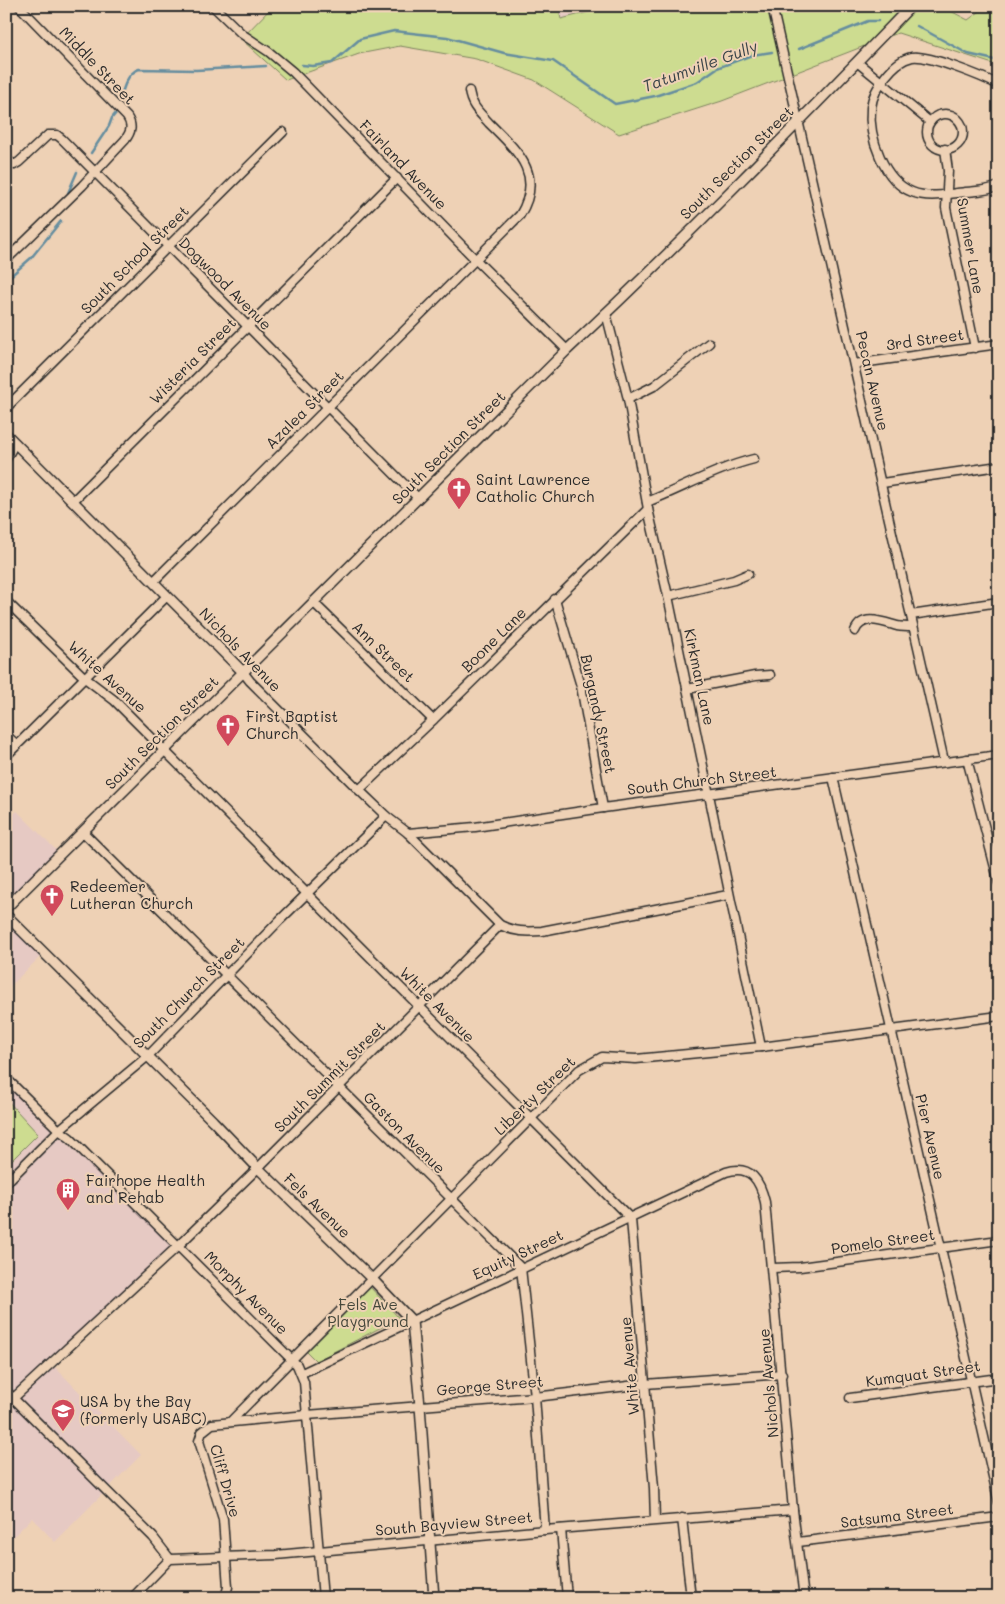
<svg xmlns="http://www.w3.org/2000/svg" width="1005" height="1604" viewBox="0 0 1005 1604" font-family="Mali,sans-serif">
<rect width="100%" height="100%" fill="#eed1b5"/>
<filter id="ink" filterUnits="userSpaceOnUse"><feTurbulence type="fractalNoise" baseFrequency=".02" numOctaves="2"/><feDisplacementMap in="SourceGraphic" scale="10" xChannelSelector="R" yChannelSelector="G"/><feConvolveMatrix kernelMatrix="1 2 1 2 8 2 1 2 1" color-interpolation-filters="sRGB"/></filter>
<g filter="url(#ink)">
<g fill="#e6c9c3">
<polygon points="558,6 613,6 561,19"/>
<polygon points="17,811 63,857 6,915 6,822"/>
<polygon points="6,922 41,956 6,990"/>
<polygon points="6,1084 179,1252 95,1324 54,1366 141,1455 55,1542 32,1518 6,1544"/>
</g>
<g fill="#cddc90" stroke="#7c845e">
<polygon points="273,6 558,6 561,19 613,6 941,6 968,20 987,6 999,6 999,66 898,33 722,101 619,134 534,80 476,59 400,46 359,54 286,80 241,39"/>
<polygon points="6,1099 38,1134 6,1166"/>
<polygon points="370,1287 399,1318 316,1361 305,1350"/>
</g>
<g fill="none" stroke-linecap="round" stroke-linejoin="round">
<g stroke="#658d9f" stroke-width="2.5">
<polyline points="917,26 968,54 999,61"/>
<polyline points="799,49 868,21 878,21"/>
<polyline points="302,65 313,66 332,63 360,39 394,31 447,37 504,53 553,61 615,104 655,96 697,82 717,68 752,55 772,52"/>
<path d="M120 100C123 89 127 73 139 69L196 70 266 66"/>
<polyline points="91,153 109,126 112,118 116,113"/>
<polyline points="68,193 77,172"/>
<polyline points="6,280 31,258 61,221"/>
</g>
<defs>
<g id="minor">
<polyline points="213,6 242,34 269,52 293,72 476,260 567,350"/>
<polyline points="772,6 944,761"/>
<polyline points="857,62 930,122"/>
<path d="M999 85C983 77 927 54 912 57 901 59 892 68 885 77 878 87 872 96 871 108 868 137 884 181 912 192 927 198 942 195 957 193 971 191 986 192 999 186"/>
<circle cx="945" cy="132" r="18"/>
<polyline points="945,149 948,171 946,208 975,348"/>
<polyline points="6,159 14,165 19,162 48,135 57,135 62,139 418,498"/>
<path d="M6 260 82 186 125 140C131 132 133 126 127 117L19 6"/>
<polyline points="606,313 628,399 648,509 668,596 761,1047"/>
<polyline points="854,364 999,344"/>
<polyline points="628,399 654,386 709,343"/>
<polyline points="6,408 283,132"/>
<polyline points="6,459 15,443"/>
<polyline points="882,483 999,466"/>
<polyline points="73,501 397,178"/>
<path d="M647 502C683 488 717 468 754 459"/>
<path d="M154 581 520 215C545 174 517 151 489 123 480 113 471 106 469 91"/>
<polyline points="668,596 734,580 748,574"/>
<polyline points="555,599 581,686 603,808"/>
<polyline points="6,601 85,678 114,700 158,744 631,1219 654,1488 655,1520"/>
<polyline points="314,603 433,720"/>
<polyline points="911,615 999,602"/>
<path d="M855 631C862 613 883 622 897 626 903 627 908 627 913 627"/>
<path d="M243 672 250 681 359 790 386 816 408 833 500 925C514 932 526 932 542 931L728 895"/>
<polyline points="687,689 755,676 770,675"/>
<polyline points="6,735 17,745"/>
<polyline points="6,756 167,596"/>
<polyline points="967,759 999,883"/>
<path d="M833 777C888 1019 946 1261 999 1503"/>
<polyline points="359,790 433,720 648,509"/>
<polyline points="83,832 521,1268 535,1397 545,1530"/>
<polyline points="408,833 475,827 603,808 999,755"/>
<polyline points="6,1078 59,1130 70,1138 297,1365 304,1382 323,1598"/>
<polyline points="6,1183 59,1130 148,1056 280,920 386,816"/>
<polyline points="772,1268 800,1267 999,1240"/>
<path d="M302 1373 726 1172C751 1164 760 1181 765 1202L793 1510 804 1598"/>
<polyline points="6,1391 153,1537 170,1559"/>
<polyline points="850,1398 999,1378"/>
<polyline points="6,1405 178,1246 258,1168 500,925"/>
<polyline points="230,1422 579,1070 602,1057 636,1059 761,1047 999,1016"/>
<polyline points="682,1518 691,1598"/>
<polyline points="561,1529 567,1598"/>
<polyline points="798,1542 999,1517"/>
<polyline points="132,1598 170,1559 276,1555 545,1530 793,1510"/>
<polyline points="225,1598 228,1587 223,1519 199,1441 202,1432 212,1424 307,1415 535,1397 645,1384 782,1374"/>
</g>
<g id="tertiary">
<polyline points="6,434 243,672"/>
<path d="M6 908 567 350C685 240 798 123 911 6"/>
<polyline points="6,915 213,1121 258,1168 372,1279 412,1321 420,1406 434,1598"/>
</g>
</defs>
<use href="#minor" stroke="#2b2b2b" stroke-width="11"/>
<use href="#tertiary" stroke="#2b2b2b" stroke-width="12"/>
<use href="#minor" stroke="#eed1b5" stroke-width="8"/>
<use href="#tertiary" stroke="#eed1b5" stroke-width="9"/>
</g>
</g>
<defs>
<symbol id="church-pin" viewBox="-11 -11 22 30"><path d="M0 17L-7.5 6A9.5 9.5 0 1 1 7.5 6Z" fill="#d1495b" stroke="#eed1b5"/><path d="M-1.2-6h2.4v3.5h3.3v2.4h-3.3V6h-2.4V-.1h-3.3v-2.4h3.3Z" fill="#fff"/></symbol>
<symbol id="building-pin" viewBox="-11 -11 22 30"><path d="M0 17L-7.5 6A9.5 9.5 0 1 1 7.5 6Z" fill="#d1495b" stroke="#eed1b5"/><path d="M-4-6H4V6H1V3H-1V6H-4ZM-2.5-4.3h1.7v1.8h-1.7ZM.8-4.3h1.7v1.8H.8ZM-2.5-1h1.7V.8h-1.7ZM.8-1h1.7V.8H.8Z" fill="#fff"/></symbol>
<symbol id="university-pin" viewBox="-11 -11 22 30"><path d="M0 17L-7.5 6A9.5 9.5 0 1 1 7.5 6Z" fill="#d1495b" stroke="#eed1b5"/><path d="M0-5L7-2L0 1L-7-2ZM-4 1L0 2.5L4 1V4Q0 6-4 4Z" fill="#fff"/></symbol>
</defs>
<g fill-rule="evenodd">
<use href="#church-pin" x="445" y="475" width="28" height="38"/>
<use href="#church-pin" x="214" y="712" width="28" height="38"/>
<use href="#church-pin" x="38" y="882" width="28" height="38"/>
<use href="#building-pin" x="54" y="1176" width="28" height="38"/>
<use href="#university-pin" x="49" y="1397" width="28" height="38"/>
</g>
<g text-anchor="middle" stroke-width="4" stroke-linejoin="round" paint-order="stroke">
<g font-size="15" fill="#2b2b2b" stroke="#eed1b5">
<text transform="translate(97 66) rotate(46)" y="5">Middle Street</text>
<text transform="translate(737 163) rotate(-45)" y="5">South Section Street</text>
<text transform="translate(403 165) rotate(46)" y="5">Fairland Avenue</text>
<text transform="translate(970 246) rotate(80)" y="5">Summer Lane</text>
<text transform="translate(135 260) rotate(-45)" y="5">South School Street</text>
<text transform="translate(225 284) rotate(45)" y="5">Dogwood Avenue</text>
<text transform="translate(925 340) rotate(-8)" y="5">3rd Street</text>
<text transform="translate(193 361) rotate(-45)" y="5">Wisteria Street</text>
<text transform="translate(872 381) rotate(77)" y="5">Pecan Avenue</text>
<text transform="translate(305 410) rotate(-45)" y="5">Azalea Street</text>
<text transform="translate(449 448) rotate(-45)" y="5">South Section Street</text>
<text transform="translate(494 640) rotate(-45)" y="5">Boone Lane</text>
<text transform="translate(240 650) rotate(46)" y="5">Nichols Avenue</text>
<text transform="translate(383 652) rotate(44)" y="5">Ann Street</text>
<text transform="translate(107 677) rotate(42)" y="5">White Avenue</text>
<text transform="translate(699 677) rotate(78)" y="5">Kirkman Lane</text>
<text transform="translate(598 714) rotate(78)" y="5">Burgandy Street</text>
<text transform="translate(162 733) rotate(-45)" y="5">South Section Street</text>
<text transform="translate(702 781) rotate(-7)" y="5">South Church Street</text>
<text transform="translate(189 993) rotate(-45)" y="5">South Church Street</text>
<text transform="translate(437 1005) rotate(45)" y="5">White Avenue</text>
<text transform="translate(330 1077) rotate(-45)" y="5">South Summit Street</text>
<text transform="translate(535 1096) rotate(-44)" y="5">Liberty Street</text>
<text transform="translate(404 1133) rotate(45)" y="5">Gaston Avenue</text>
<text transform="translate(930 1137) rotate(77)" y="5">Pier Avenue</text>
<text transform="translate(317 1206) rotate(44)" y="5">Fels Avenue</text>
<text transform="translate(883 1242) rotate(-8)" y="5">Pomelo Street</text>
<text transform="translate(518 1255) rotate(-25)" y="5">Equity Street</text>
<text transform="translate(246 1293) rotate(45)" y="5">Morphy Avenue</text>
<text transform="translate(630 1366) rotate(-95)" y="5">White Avenue</text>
<text transform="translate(923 1374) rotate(-8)" y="5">Kumquat Street</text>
<text transform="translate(769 1383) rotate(-95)" y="5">Nichols Avenue</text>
<text transform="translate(490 1386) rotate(-5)" y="5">George Street</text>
<text transform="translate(225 1481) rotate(74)" y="5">Cliff Drive</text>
<text transform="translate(897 1516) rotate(-7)" y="5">Satsuma Street</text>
<text transform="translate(454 1524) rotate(-5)" y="5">South Bayview Street</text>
</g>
<g font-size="15" fill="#2b2b2b" stroke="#eed1b5" text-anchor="start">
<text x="476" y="485">Saint Lawrence<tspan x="476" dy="17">Catholic Church</tspan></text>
<text x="246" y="722">First Baptist<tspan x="246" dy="17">Church</tspan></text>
<text x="70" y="892">Redeemer<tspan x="70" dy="17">Lutheran Church</tspan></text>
<text x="86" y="1186">Fairhope Health<tspan x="86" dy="17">and Rehab</tspan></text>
<text x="80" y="1407">USA by the Bay<tspan x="80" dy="17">(formerly USABC)</tspan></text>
</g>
<g font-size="15" fill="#43463a" stroke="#eed1b5">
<text x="368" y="1310">Fels Ave<tspan x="368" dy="17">Playground</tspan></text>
</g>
<g font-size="16" font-style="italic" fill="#394348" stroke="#eed1b5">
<text transform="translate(700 66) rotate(-20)" y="6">Tatumville Gully</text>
</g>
</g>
<rect width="1005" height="1604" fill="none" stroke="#eed1b5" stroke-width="25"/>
<rect x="12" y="12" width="980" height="1579" fill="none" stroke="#2b2b2b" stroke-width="2" filter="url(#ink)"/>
</svg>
